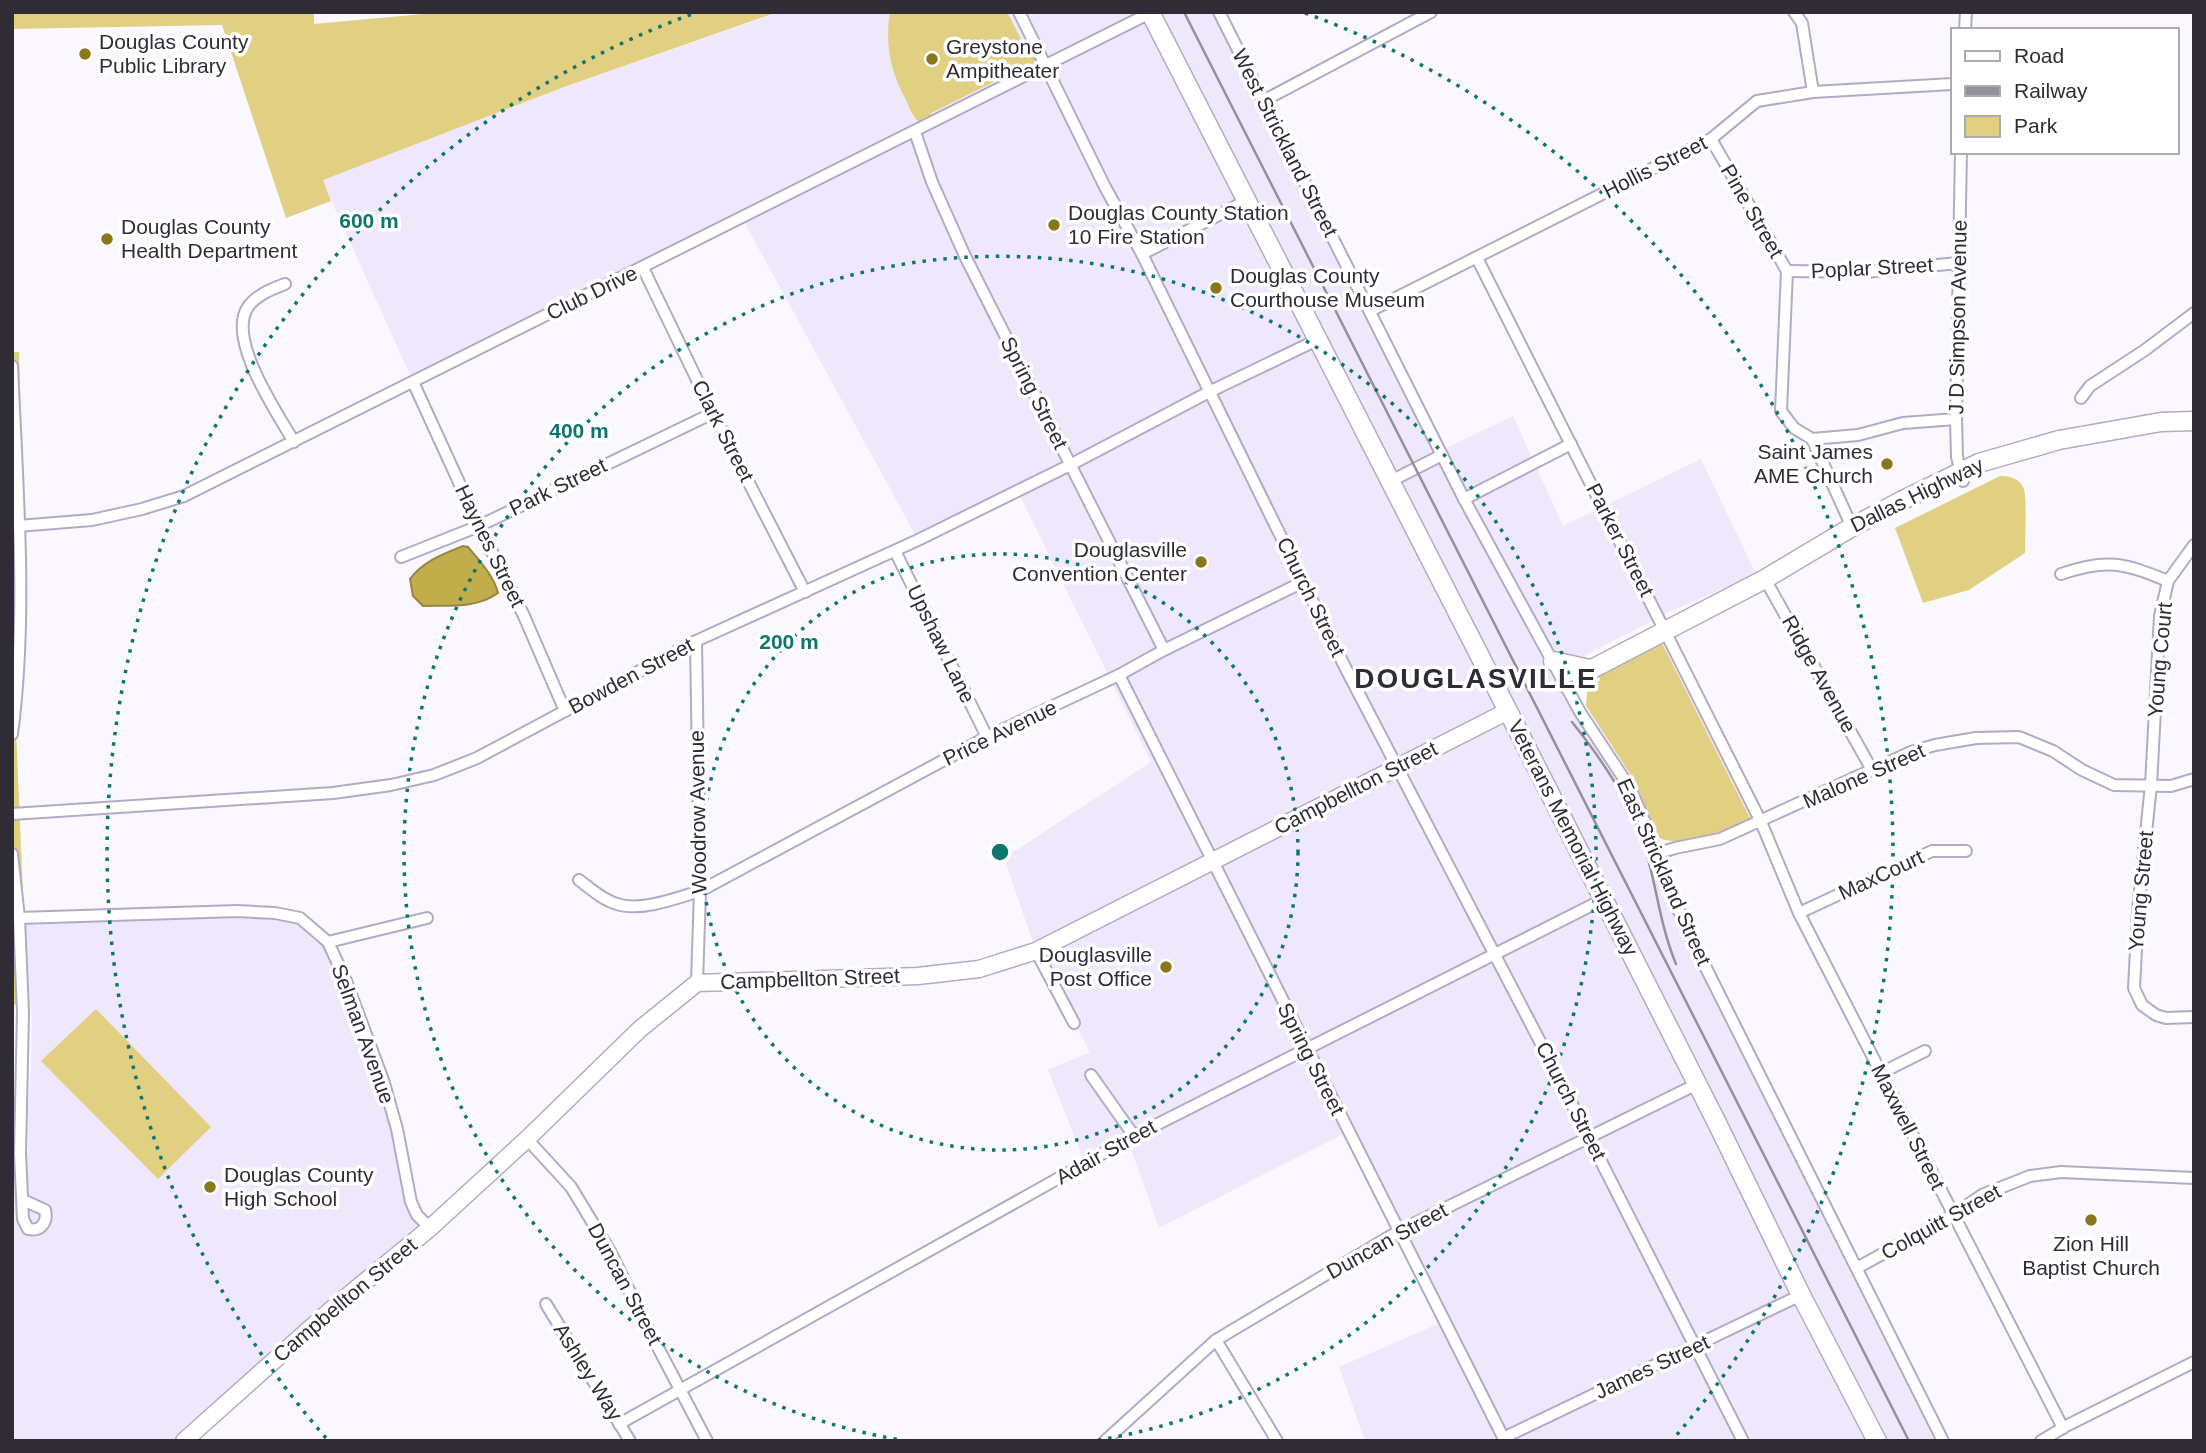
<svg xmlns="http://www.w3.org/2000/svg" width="2206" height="1453" viewBox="0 0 2206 1453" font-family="Helvetica,sans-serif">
<rect width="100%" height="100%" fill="#faf8fe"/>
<g fill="#efe8fd">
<polygon points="771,12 1219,12 1440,451 1513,416 1563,526 1701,459 1756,574 1667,613 1567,665 1581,722 1626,789 1656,854 1659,885 1935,1441 1365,1441 1339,1367 1444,1321 1347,1132 1159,1228 1128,1140 1085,1163 1048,1070 1090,1052 1036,951 1004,858 1151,762 1020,496 918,540 742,218 413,382 322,180 564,87 771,15"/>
<polygon points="237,911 300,918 328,942 383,1080 411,1202 430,1228 184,1441 12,1441 12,1151 28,1153 28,1105 31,1067 32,1017 29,994 25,918"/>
</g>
<g fill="#e1cf82">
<polygon points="12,12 314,12 314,24 445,12 771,12 772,14 564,87 323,180 331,201 286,218 222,25 12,29"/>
<path d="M890 12H1007L1022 41 1026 43 1035 59 1034 64 1023 72 1018 70 931 113 929 119 919 122C912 116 909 106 905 98 890 70 885 44 890 12Z"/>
<polygon points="12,352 19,352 22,454 13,659 24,916 19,1004 12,1005"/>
<path d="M2000 476C2009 476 2020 478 2024 489 2027 500 2025 539 2025 553L1969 590 1923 603 1895 528Z"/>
<path d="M1661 641 1751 820C1725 830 1683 850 1657 837L1636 783 1586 706 1587 692 1600 680 1599 674Z"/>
<polygon points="96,1009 211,1127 158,1179 41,1061"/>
</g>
<path fill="#c2ad4b" stroke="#968645" stroke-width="2" d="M463 546 468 547C479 560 494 576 498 593 476 609 448 605 423 606L413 596 410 579C423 561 443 554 463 546Z"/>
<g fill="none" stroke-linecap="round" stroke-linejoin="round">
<defs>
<g id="minor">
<polyline points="1019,12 1105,187 1142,254 1345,667 1547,1055 1743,1441"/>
<polyline points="1219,12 1464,499 1580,712 1630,788 1644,820 1666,882 1690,936 1943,1441"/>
<polyline points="1794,12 1802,23 1813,92"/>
<polyline points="1965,30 1966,12"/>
<polyline points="1263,101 1431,12"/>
<polyline points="915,132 932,182 965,256 1164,650"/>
<polyline points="1711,139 1787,271 1781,411 1794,428 1812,439 1858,435 1903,423 1956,419"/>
<polyline points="1961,152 1956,419 1957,457 1963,481"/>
<polyline points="1142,254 1246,201"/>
<polyline points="1477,258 1761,822 1799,913 2063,1428"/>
<polyline points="643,268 713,413 805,592"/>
<polyline points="1787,271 1866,272 1958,263"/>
<path d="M285 284C272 289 256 295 248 307 226 339 278 414 294 442"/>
<polyline points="1370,311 1711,139 1757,101 1813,92 1952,84"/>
<path d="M12 366C17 487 28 614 12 734"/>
<polyline points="413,382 479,526 524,616 565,711"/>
<polyline points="2081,398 2090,386 2145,350 2194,313"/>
<polyline points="1812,439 1852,527"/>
<polyline points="1389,482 1442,455"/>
<polyline points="1464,499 1571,444"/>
<polyline points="18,526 92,520 142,509 184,496 1150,13"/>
<polyline points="2194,545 2168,581 2160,616 2151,785 2138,910 2134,988 2142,1005 2156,1015 2166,1018 2194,1017"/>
<polyline points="895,551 987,737"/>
<polyline points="401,557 479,526 713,413"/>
<path d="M2061 574C2107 558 2124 563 2168 581"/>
<polyline points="1765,579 1872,770"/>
<polyline points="696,641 700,891 697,983"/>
<polyline points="1119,675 1505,1441"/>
<polyline points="12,814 333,793 391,785 434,775 477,758 696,641 918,540 1070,465 1209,392 1317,340"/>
<path d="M12 854 19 918 23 1012 20 1153 23 1219 28 1229C41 1232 48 1222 45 1210L23 1200"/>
<polyline points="1656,854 1675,848 1720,839 1911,752 1935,745 1976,738 2019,737 2053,751 2082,770 2114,785 2171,786 2194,779"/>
<path d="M579 880C591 889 603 900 617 904 640 912 677 898 700 891L987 737 1119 675 1164 650 1303 582"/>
<polyline points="1799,913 1932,851 1966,851"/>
<polyline points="19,918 237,911 275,913 300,918 328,942 346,981 383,1080 397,1129 411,1202 417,1215 430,1228"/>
<polyline points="328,942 427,918"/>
<polyline points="1036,951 1074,1023"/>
<polyline points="1881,1073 1925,1051"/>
<polyline points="1091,1075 1134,1136"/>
<polyline points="527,1139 571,1187 611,1253 642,1317 707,1441"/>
<polyline points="1857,1268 1953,1215 1982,1195 2030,1176 2061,1172 2194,1178"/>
<polyline points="546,1304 630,1441"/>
<polyline points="1216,1340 1277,1441"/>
<polyline points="619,1424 1134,1136 1604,899"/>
<polyline points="1503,1438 1801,1295"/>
<polyline points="1105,1441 1216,1340 1399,1231 1697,1084"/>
<polyline points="2041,1441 2066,1426 2194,1362"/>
</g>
<polyline id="secondary" points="184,1441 333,1308 430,1228 527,1139 640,1029 697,983 918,976 979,969 1036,951 1508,711"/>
<g id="primary">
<polyline points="1150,12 1508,711 1717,1123 1801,1295 1877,1441"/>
<polyline points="1553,661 1590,669"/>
<polyline points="1565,683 1765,579 1852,527 1903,500 1979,463 2059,440 2161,422 2194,421"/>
</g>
</defs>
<use href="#minor" stroke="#b3abc5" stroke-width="14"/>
<use href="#secondary" stroke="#b3abc5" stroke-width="19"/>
<use href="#primary" stroke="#b3abc5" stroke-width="21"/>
<use href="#minor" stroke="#fff" stroke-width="10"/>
<use href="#secondary" stroke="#fff" stroke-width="16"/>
<use href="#primary" stroke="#fff" stroke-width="18"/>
<g stroke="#939199" stroke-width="2.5">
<polyline points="1184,12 1909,1441"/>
<path d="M1572 722C1600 757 1627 796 1642 838 1656 879 1659 924 1676 964"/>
</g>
</g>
<g fill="none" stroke="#0f766e" stroke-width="3.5" stroke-dasharray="3.5 7">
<circle cx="1000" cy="852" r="298"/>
<path d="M907 1441A596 596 0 1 1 1093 1441"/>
<path d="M326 1438A893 893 0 0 1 695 13M1305 13A893 893 0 0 1 1674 1438"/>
</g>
<g fill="#8a771b" stroke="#fff" stroke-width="2.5">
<circle cx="85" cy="54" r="7"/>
<circle cx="932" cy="59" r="7"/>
<circle cx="1054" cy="225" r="7"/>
<circle cx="107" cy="239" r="7"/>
<circle cx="1216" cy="288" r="7"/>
<circle cx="1887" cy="464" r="7"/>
<circle cx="1201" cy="562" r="7"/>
<circle cx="1166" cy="967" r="7"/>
<circle cx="210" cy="1187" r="7"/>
<circle cx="2091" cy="1220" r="7"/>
</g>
<g text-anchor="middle" stroke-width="7" stroke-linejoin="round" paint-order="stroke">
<g font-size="21" fill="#2f2c36" stroke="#fff" text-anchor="start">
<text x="99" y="49">Douglas County<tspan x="99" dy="24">Public Library</tspan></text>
<text x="946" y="54">Greystone<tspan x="946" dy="24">Ampitheater</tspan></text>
<text x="1068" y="220">Douglas County Station<tspan x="1068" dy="24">10 Fire Station</tspan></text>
<text x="121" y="234">Douglas County<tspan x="121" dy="24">Health Department</tspan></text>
<text x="1230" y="283">Douglas County<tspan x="1230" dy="24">Courthouse Museum</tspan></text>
<text x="1873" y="459" text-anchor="end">Saint James<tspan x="1873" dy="24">AME Church</tspan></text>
<text x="1187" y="557" text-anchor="end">Douglasville<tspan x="1187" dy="24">Convention Center</tspan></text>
<text x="1152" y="962" text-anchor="end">Douglasville<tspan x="1152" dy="24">Post Office</tspan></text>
<text x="224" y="1182">Douglas County<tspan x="224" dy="24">High School</tspan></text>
<text x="2091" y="1251" text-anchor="middle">Zion Hill<tspan x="2091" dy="24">Baptist Church</tspan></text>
</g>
<g font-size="21" fill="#2f2c36" stroke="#fff">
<text transform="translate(1285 143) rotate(63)" y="7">West Strickland Street</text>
<text transform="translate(1655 167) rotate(-27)" y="7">Hollis Street</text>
<text transform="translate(1752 211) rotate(60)" y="7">Pine Street</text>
<text transform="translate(1872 268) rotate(-3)" y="7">Poplar Street</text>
<text transform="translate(592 293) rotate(-26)" y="7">Club Drive</text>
<text transform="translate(1958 317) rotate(-89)" y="7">J D Simpson Avenue</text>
<text transform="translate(1034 393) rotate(63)" y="7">Spring Street</text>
<text transform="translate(723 431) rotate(63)" y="7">Clark Street</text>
<text transform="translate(558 487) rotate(-26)" y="7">Park Street</text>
<text transform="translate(1917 495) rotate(-26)" y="7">Dallas Highway</text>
<text transform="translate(1620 540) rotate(63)" y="7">Parker Street</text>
<text transform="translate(490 546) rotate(64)" y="7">Haynes Street</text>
<text transform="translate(1311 597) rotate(64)" y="7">Church Street</text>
<text transform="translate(941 644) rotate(64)" y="7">Upshaw Lane</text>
<text transform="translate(2160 660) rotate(-85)" y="7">Young Court</text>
<text transform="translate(1819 674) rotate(61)" y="7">Ridge Avenue</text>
<text transform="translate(631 676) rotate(-28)" y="7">Bowden Street</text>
<text transform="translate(1000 733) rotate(-26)" y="7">Price Avenue</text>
<text transform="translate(1864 776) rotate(-24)" y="7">Malone Street</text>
<text transform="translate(1356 788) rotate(-27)" y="7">Campbellton Street</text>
<text transform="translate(698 812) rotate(-91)" y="7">Woodrow Avenue</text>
<text transform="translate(1573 838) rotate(63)" y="7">Veterans Memorial Highway</text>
<text transform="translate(1664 872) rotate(66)" y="7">East Strickland Street</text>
<text transform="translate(1881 875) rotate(-25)" y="7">MaxCourt</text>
<text transform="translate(2141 891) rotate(-85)" y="7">Young Street</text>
<text transform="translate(810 979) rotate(-2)" y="7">Campbellton Street</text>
<text transform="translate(363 1034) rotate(70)" y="7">Selman Avenue</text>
<text transform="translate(1311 1059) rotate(63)" y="7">Spring Street</text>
<text transform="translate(1571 1101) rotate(63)" y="7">Church Street</text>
<text transform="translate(1908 1127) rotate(63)" y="7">Maxwell Street</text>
<text transform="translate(1106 1152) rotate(-29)" y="7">Adair Street</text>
<text transform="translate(1941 1222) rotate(-29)" y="7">Colquitt Street</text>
<text transform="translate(1387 1241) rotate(-29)" y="7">Duncan Street</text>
<text transform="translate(625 1284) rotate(62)" y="7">Duncan Street</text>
<text transform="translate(345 1300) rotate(-40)" y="7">Campbellton Street</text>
<text transform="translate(1652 1367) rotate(-25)" y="7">James Street</text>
<text transform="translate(588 1372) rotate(58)" y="7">Ashley Way</text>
</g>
<g font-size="28" font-weight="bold" letter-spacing="2" fill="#2f2c36" stroke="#fff">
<text x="1476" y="688">DOUGLASVILLE</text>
</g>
</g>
<circle cx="1000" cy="852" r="10" fill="#0f766e" stroke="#fff" stroke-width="3.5"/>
<g font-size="21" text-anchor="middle" font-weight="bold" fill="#0f766e" stroke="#fff" stroke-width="7" stroke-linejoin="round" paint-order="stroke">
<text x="369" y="228">600 m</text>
<text x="579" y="438">400 m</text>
<text x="789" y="649">200 m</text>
</g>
<rect width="2206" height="1453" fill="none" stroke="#2f2c36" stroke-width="28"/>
<rect x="1951" y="28" width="228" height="126" fill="#ffffff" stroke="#acabaf" stroke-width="2"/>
<rect x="1965" y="51" width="35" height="10" fill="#ffffff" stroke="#acabaf" stroke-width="2"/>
<text x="2014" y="63" font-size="21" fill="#2f2c36">Road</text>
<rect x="1965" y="86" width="35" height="10" fill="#939199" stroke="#acabaf" stroke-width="2"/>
<text x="2014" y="98" font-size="21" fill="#2f2c36">Railway</text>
<rect x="1965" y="116" width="35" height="21" fill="#e1cf82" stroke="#acabaf" stroke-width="2"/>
<text x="2014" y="133" font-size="21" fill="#2f2c36">Park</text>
</svg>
